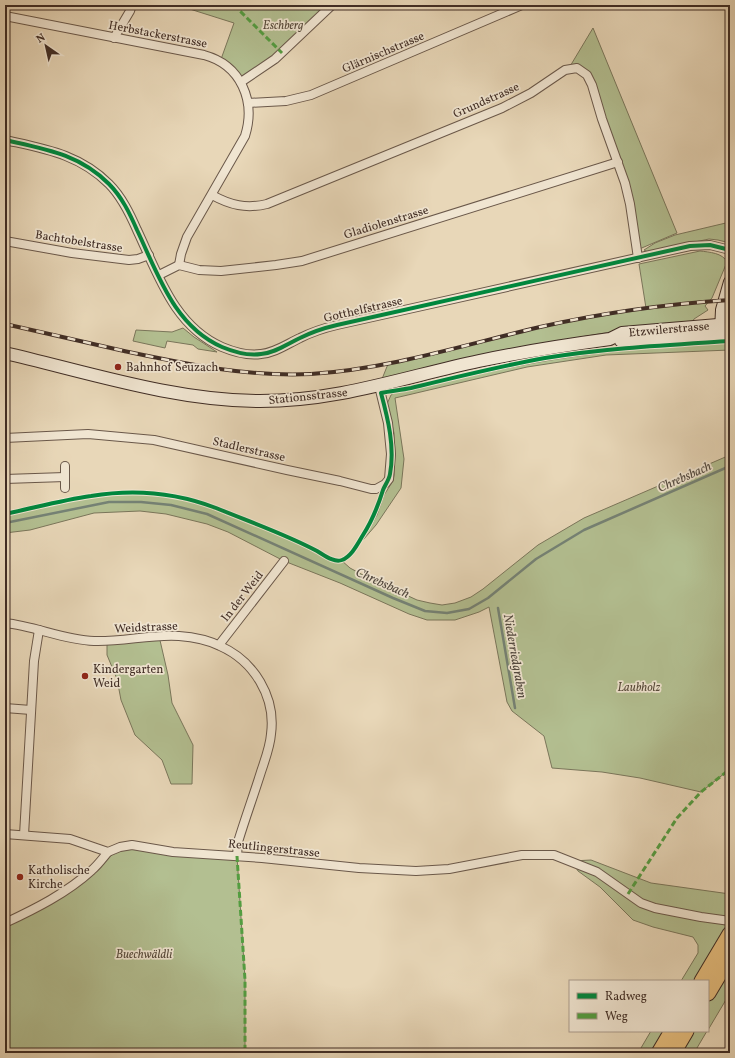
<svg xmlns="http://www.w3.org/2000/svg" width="735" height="1058" viewBox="0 0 735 1058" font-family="Vollkorn,serif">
<rect width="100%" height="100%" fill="#e8d7b8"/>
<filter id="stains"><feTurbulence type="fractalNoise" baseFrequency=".005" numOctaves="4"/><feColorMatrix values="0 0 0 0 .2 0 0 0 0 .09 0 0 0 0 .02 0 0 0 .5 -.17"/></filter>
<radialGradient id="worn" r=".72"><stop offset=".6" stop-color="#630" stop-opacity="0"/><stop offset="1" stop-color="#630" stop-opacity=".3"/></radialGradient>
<g fill="#b3bf91" stroke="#7a765b">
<polygon points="177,5 332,5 288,47 241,82 220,62 234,23"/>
<polygon points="593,28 677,233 637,250 630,204 589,77 569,68"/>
<polygon points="730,222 730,243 718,240 709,239 648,252 644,250 655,243 675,235"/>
<path d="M700 251C709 252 723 253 727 262L712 298 705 306 708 310 694 319 691 324 611 332 575 338 382 379 388 364 560 323 646 308 639 264Z"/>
<polygon points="183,328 194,337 217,352 198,349 193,345 167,341 165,348 133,341 136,330 172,332"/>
<path d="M730 342V350L606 355 527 367 395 398 404 459 401 488 376 525 363 540 377 515 384 495 393 481 394 475 395 451 394 433 387 404 391 395 395 392 405 391C456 379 506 367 557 359 614 350 672 346 730 342Z"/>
<polygon points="730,455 730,769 701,792 640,778 602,772 552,768 544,736 512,711 507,702 489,607 479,612 455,620 427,620 409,614 340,583 284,561 228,532 207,524 166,514 140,511 94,513 30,530 5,533 5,514 85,497 104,494 146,493 180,498 215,508 294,540 334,560 341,560 350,568 363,575 417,600 430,603 442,605 455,603 471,597 483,589 538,545 584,518"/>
<polygon points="159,636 168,675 172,703 193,745 192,784 171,784 162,760 135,735 121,700 117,679 107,655 107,641"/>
<polygon points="120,847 237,856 245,979 245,1053 5,1053 5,923 35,908"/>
<polygon points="591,860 651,883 730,894 730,993 708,1030 708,981 681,981 698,953 698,945 693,937 653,927 633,920 600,887 578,871 572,861"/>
<polygon points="651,1031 707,1031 694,1053 638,1053"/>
</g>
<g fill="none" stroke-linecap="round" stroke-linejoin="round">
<g stroke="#758275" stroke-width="2.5">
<polyline points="5,523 109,502 141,502 171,505 207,514 393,598 425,611 447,613 469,609 488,598 536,559 584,530 730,466"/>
<polyline points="498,608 515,708"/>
</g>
<defs>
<g id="street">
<path d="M5 16 204 55C241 65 256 101 245 136L187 237 181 254 179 265"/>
<polyline points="114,38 130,11 132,5"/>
<polyline points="241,82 275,59 332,5"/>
<polyline points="248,103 286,101 311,95 522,5"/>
<path d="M5 140C45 149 79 154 109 184 122 197 130 214 137 230 158 274 174 326 222 347 234 352 248 356 261 354 275 353 287 344 300 338 312 332 324 328 337 325L690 246 710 245 730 250"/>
<path d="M212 195C230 205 246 209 267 204L502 108 531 93 565 70 577 68 587 75 592 85 602 119 625 183 630 204 638 258"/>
<polyline points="5,241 72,253 129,260 138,259 149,255"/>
<polyline points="159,275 179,265 199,270 221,271 276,265 302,261 618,162"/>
<polyline points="5,438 88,434 154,440 287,470 340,481 371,489 376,489 385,484 389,479 391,454 388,423 379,386"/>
<polyline points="5,479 65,477"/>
<polyline points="65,488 65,466"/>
<path d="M5 623C35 626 64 640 94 641 123 642 151 634 179 636 193 637 208 640 220 646 254 661 276 697 271 734 270 748 264 762 260 775 253 797 245 819 238 842L237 856"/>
<polyline points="219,645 284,561"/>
<polyline points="5,708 31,710"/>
<polyline points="5,834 70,839 108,852 120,847 132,845 173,852 262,858 359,868 416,871 449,869 522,855 554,855 597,872 641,903 655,908 701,917 730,921"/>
<polyline points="24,835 34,661 39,630"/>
<path d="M5 923C35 909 67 893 92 870 98 865 103 858 108 852"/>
</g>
<g id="secondary">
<polyline points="721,331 722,310 730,282"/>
<polyline points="621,341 730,334"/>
<path d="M5 353C87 372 175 401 260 401 339 401 404 377 479 361 522 352 566 345 610 339L622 333 730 324"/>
</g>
<g id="highway">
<polyline points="702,981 730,934"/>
<polyline points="708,993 730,956"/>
<polyline points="659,1053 672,1031"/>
<polyline points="673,1053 686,1031"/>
</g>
</defs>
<use href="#street" stroke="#6a584a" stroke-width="10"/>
<use href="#secondary" stroke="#402d25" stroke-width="14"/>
<use href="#highway" stroke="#402d25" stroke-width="17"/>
<use href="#street" stroke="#f0e5d1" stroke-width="8"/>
<use href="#secondary" stroke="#f0e5d1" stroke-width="12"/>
<use href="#highway" stroke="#e4bc7c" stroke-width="15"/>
<defs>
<path id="rail" d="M5 324C45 333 85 342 124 351 186 364 247 377 311 374 389 369 464 345 540 327 602 313 666 304 730 300"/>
</defs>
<use href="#rail" stroke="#402d25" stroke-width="4"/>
<use href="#rail" stroke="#f0e5d1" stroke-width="2.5" stroke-dasharray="8" stroke-linecap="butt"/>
<g stroke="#539d40" stroke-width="3" stroke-dasharray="6 3" stroke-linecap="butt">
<polyline points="234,5 282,53"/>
<polyline points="237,856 245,980 245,1053"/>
<polyline points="628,894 677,818 701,792 730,769"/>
</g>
<defs>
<g id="cycleway">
<path d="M5 140C45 149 79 154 109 184 122 197 130 214 137 230 158 274 174 326 222 347 234 352 248 356 261 354 275 353 287 344 300 338 312 332 324 328 337 325L690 246 710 245 730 250"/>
<path d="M5 514C34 508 62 500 91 496 133 489 177 493 216 508 250 522 285 534 317 551 324 555 334 563 342 560 352 556 358 543 363 535 372 521 378 506 383 490 385 485 389 480 390 474 395 447 388 419 381 393 391 391 401 390 411 388 456 377 500 366 545 358 606 348 668 345 730 341"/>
</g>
</defs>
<use href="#cycleway" stroke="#f0e5d1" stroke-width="6"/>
<use href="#cycleway" stroke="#00873e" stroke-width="4"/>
</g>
<g fill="#8f2418" stroke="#f0e5d1" stroke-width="1.5">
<circle cx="118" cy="367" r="4"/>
<circle cx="85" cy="676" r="4"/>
<circle cx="20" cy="877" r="4"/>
</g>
<g text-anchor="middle" stroke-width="3.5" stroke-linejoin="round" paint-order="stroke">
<g font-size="12" font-style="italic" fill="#574a3b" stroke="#f0e5d1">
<text x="283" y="29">Eschberg</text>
<text x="639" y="691">Laubholz</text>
<text x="144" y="958">Buechwäldli</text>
</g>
<g font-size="12" fill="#402d25" stroke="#f0e5d1">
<text transform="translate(158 34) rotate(11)" y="4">Herbstackerstrasse</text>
<text transform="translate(383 52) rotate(-23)" y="4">Glärnischstrasse</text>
<text transform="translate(486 100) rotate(-24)" y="4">Grundstrasse</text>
<text transform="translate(386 222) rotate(-17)" y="4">Gladiolenstrasse</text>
<text transform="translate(79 241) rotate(9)" y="4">Bachtobelstrasse</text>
<text transform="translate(363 309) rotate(-13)" y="4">Gotthelfstrasse</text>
<text transform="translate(669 329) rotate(-5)" y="4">Etzwilerstrasse</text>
<text transform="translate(308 396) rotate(-6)" y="4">Stationsstrasse</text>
<text transform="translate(249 449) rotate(13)" y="4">Stadlerstrasse</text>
<text transform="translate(242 596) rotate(-52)" y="4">In der Weid</text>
<text transform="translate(146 627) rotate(-3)" y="4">Weidstrasse</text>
<text transform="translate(274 848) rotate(6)" y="4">Reutlingerstrasse</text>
</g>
<g font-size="12" fill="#402d25" stroke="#f0e5d1" text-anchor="start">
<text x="126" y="371">Bahnhof Seuzach</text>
<text x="93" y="673">Kindergarten<tspan x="93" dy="14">Weid</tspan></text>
<text x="28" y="874">Katholische<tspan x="28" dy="14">Kirche</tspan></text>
</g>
<g font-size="13" font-style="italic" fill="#524940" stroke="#f0e5d1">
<text transform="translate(684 476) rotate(-24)" y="5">Chrebsbach</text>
<text transform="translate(383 582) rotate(24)" y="5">Chrebsbach</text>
<text transform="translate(516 656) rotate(80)" y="5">Niederriedgraben</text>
</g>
</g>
<rect width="735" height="1058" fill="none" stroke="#e8d7b8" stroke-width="20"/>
<rect x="6" y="6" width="723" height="1046" fill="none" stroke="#402d25" stroke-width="2"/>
<rect x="10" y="10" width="715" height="1038" fill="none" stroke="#402d25"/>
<rect x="569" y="980" width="140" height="52" fill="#f0e5d1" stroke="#aa9b8c"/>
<rect x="577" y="993" width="20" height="6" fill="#00873e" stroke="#aa9b8c"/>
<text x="605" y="1000" font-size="12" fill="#402d25">Radweg</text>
<rect x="577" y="1013" width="20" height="6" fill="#539d40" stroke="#aa9b8c"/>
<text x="605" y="1020" font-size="12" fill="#402d25">Weg</text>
<g transform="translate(46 46) rotate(326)" stroke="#f0e5d1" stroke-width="3" paint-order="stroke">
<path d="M0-3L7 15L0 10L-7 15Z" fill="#402d25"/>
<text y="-6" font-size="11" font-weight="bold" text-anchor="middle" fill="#402d25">N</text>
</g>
<rect width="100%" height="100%" filter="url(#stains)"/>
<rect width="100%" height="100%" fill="url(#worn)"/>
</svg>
